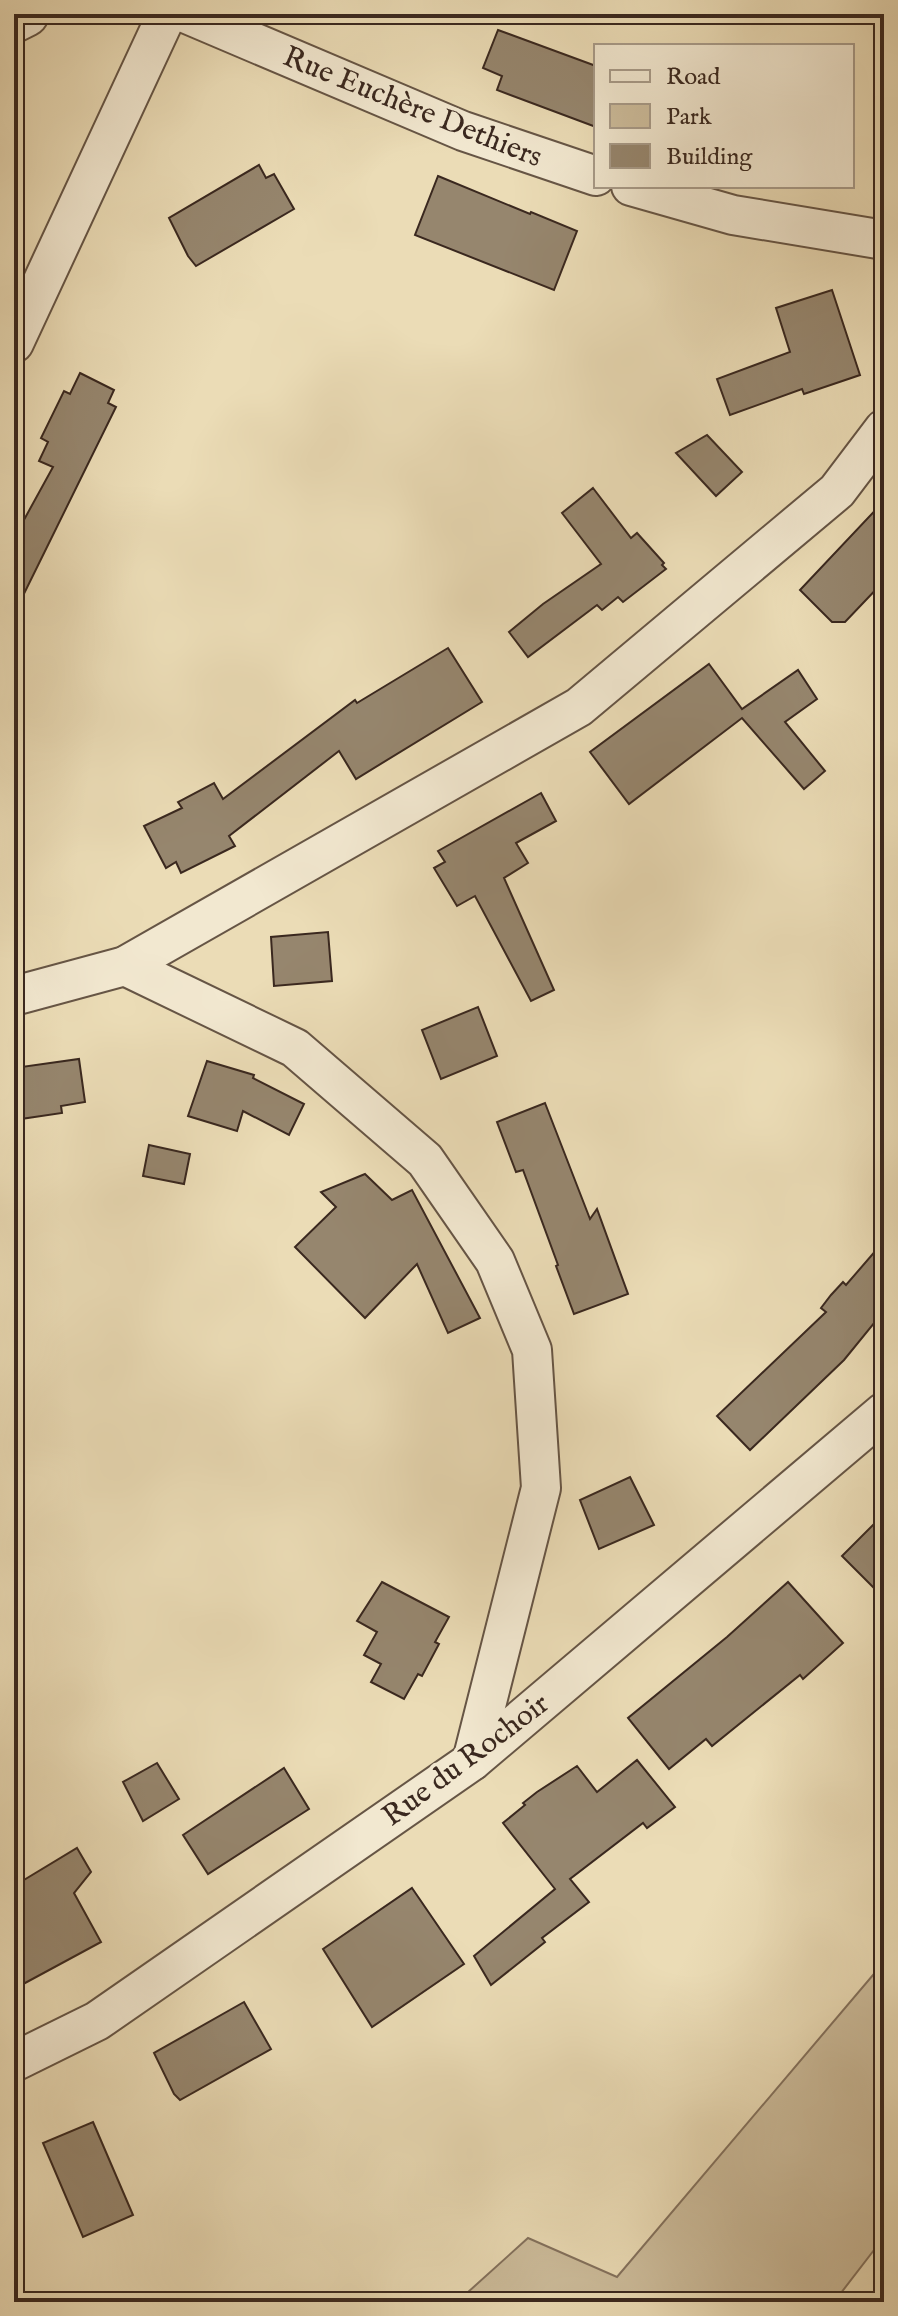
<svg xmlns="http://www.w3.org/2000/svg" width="898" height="2316" viewBox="0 0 898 2316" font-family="'IM FELL English',serif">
<rect width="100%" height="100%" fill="#ebdcb6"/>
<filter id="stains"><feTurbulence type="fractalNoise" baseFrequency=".0025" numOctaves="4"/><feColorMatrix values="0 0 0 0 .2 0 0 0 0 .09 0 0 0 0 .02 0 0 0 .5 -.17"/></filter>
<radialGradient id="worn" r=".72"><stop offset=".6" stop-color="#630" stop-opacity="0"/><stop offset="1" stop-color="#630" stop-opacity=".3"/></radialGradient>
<polygon fill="#cdbd9c" stroke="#84725e" stroke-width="2" points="884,1962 884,2237 834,2302 457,2302 528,2238 617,2277"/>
<g fill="#96866e" stroke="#3a281f" stroke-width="2">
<polygon points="498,30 596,66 596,127 497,90 502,76 483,68"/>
<polygon points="259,165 266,178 274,174 294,209 196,266 188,256 169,218"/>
<polygon points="438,176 530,214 531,212 577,231 554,290 415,235"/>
<polygon points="832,290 860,375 804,394 802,389 730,415 717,379 790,352 776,308"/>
<polygon points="80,373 114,390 108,403 116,407 14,614 14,538 53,467 39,461 48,442 41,438 64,391 70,394"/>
<polygon points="707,435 742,472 716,496 676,453"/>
<polygon points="593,488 631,538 637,533 664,563 662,565 666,569 623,602 618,597 602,610 597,605 528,657 509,632 543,604 601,564 562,513"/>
<polygon points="884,501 884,581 845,622 832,622 800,590"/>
<polygon points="448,648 482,702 356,779 339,751 229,836 235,846 181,873 176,862 166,868 144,826 182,808 178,802 214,783 223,799 355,700 357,703"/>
<polygon points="709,664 742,709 798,670 817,699 785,722 825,771 804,789 742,718 629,804 590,752"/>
<polygon points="541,793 556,821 516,843 528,863 504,878 554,990 531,1001 475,896 457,906 434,868 445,862 438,851"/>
<polygon points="328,932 332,981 274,986 271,937"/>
<polygon points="478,1007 497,1056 441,1079 422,1030"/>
<polygon points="79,1059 85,1102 61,1106 62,1113 14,1120 14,1068"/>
<polygon points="207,1061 254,1075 253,1078 304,1104 289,1135 243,1111 237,1131 188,1116"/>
<polygon points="545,1103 590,1219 597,1209 628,1294 574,1314 556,1266 558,1265 523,1170 516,1172 497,1122"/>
<polygon points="149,1145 190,1154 184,1184 143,1176"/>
<polygon points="365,1174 392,1200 412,1190 480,1318 448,1333 417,1264 365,1318 295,1247 336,1207 321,1192"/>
<polygon points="884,1241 884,1311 844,1360 750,1450 717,1416 826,1312 821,1308 831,1295 843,1282 846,1285"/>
<polygon points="630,1477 654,1525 599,1549 580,1500"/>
<polygon points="884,1514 884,1598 842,1556"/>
<polygon points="382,1582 449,1617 435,1642 439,1644 422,1676 418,1674 404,1699 371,1682 381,1664 364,1655 377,1632 357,1621"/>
<polygon points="788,1582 843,1643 803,1679 800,1675 712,1746 706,1739 669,1769 628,1718 727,1637"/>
<polygon points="637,1760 675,1807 647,1828 643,1823 570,1879 589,1902 542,1938 545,1942 491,1985 474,1956 555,1889 503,1823 525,1805 523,1803 537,1792 577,1766 597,1792"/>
<polygon points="157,1763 179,1799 143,1821 123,1782"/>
<polygon points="284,1768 309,1809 208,1874 183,1835"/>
<polygon points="77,1848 91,1872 74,1893 101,1942 14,1989 14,1886"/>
<polygon points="412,1888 464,1964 372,2027 323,1949"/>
<polygon points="244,2002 271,2049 180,2100 174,2094 154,2053"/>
<polygon points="93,2122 133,2215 83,2237 43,2143"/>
</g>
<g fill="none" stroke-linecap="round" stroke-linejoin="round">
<defs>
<g id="minor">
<polyline points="187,14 463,131 596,176"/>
<polyline points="631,186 733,215 884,240"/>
<polyline points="14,343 167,14"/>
<polyline points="125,966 295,1048 425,1160 495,1261 532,1350 541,1488 472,1761"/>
<polyline points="14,996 125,966 579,707 837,491 884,429"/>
<polyline points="14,2062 97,2021 472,1761 884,1412"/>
</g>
<polyline id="tertiary" points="14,20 26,14"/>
</defs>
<use href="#minor" stroke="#665545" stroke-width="42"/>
<use href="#tertiary" stroke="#665545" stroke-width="48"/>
<use href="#minor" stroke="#f2e8d0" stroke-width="38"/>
<use href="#tertiary" stroke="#f2e8d0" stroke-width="44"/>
</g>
<g text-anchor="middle" stroke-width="7" stroke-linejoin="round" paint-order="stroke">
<g font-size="30" fill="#3a281f" stroke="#f2e8d0">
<text transform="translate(413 106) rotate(22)" y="10">Rue Euchère Dethiers</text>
<text transform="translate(465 1759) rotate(-37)" y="10">Rue du Rochoir</text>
</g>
</g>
<rect width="898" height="2316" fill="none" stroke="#ebdcb6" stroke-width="48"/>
<rect x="16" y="16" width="866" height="2284" fill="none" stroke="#3a281f" stroke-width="4"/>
<rect x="24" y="24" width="850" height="2268" fill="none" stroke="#3a281f" stroke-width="2"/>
<rect x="594" y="44" width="260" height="144" fill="#f2e8d0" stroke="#a89b89" stroke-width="2"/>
<rect x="610" y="70" width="40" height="12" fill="#f2e8d0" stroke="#a89b89" stroke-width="2"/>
<text x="666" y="84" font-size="24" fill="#3a281f">Road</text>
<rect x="610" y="104" width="40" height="24" fill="#cdbd9c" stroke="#a89b89" stroke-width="2"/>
<text x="666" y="124" font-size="24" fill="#3a281f">Park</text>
<rect x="610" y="144" width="40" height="24" fill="#96866e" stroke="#a89b89" stroke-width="2"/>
<text x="666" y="164" font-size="24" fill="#3a281f">Building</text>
<rect width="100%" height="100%" filter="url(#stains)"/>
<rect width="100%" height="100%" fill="url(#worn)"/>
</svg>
